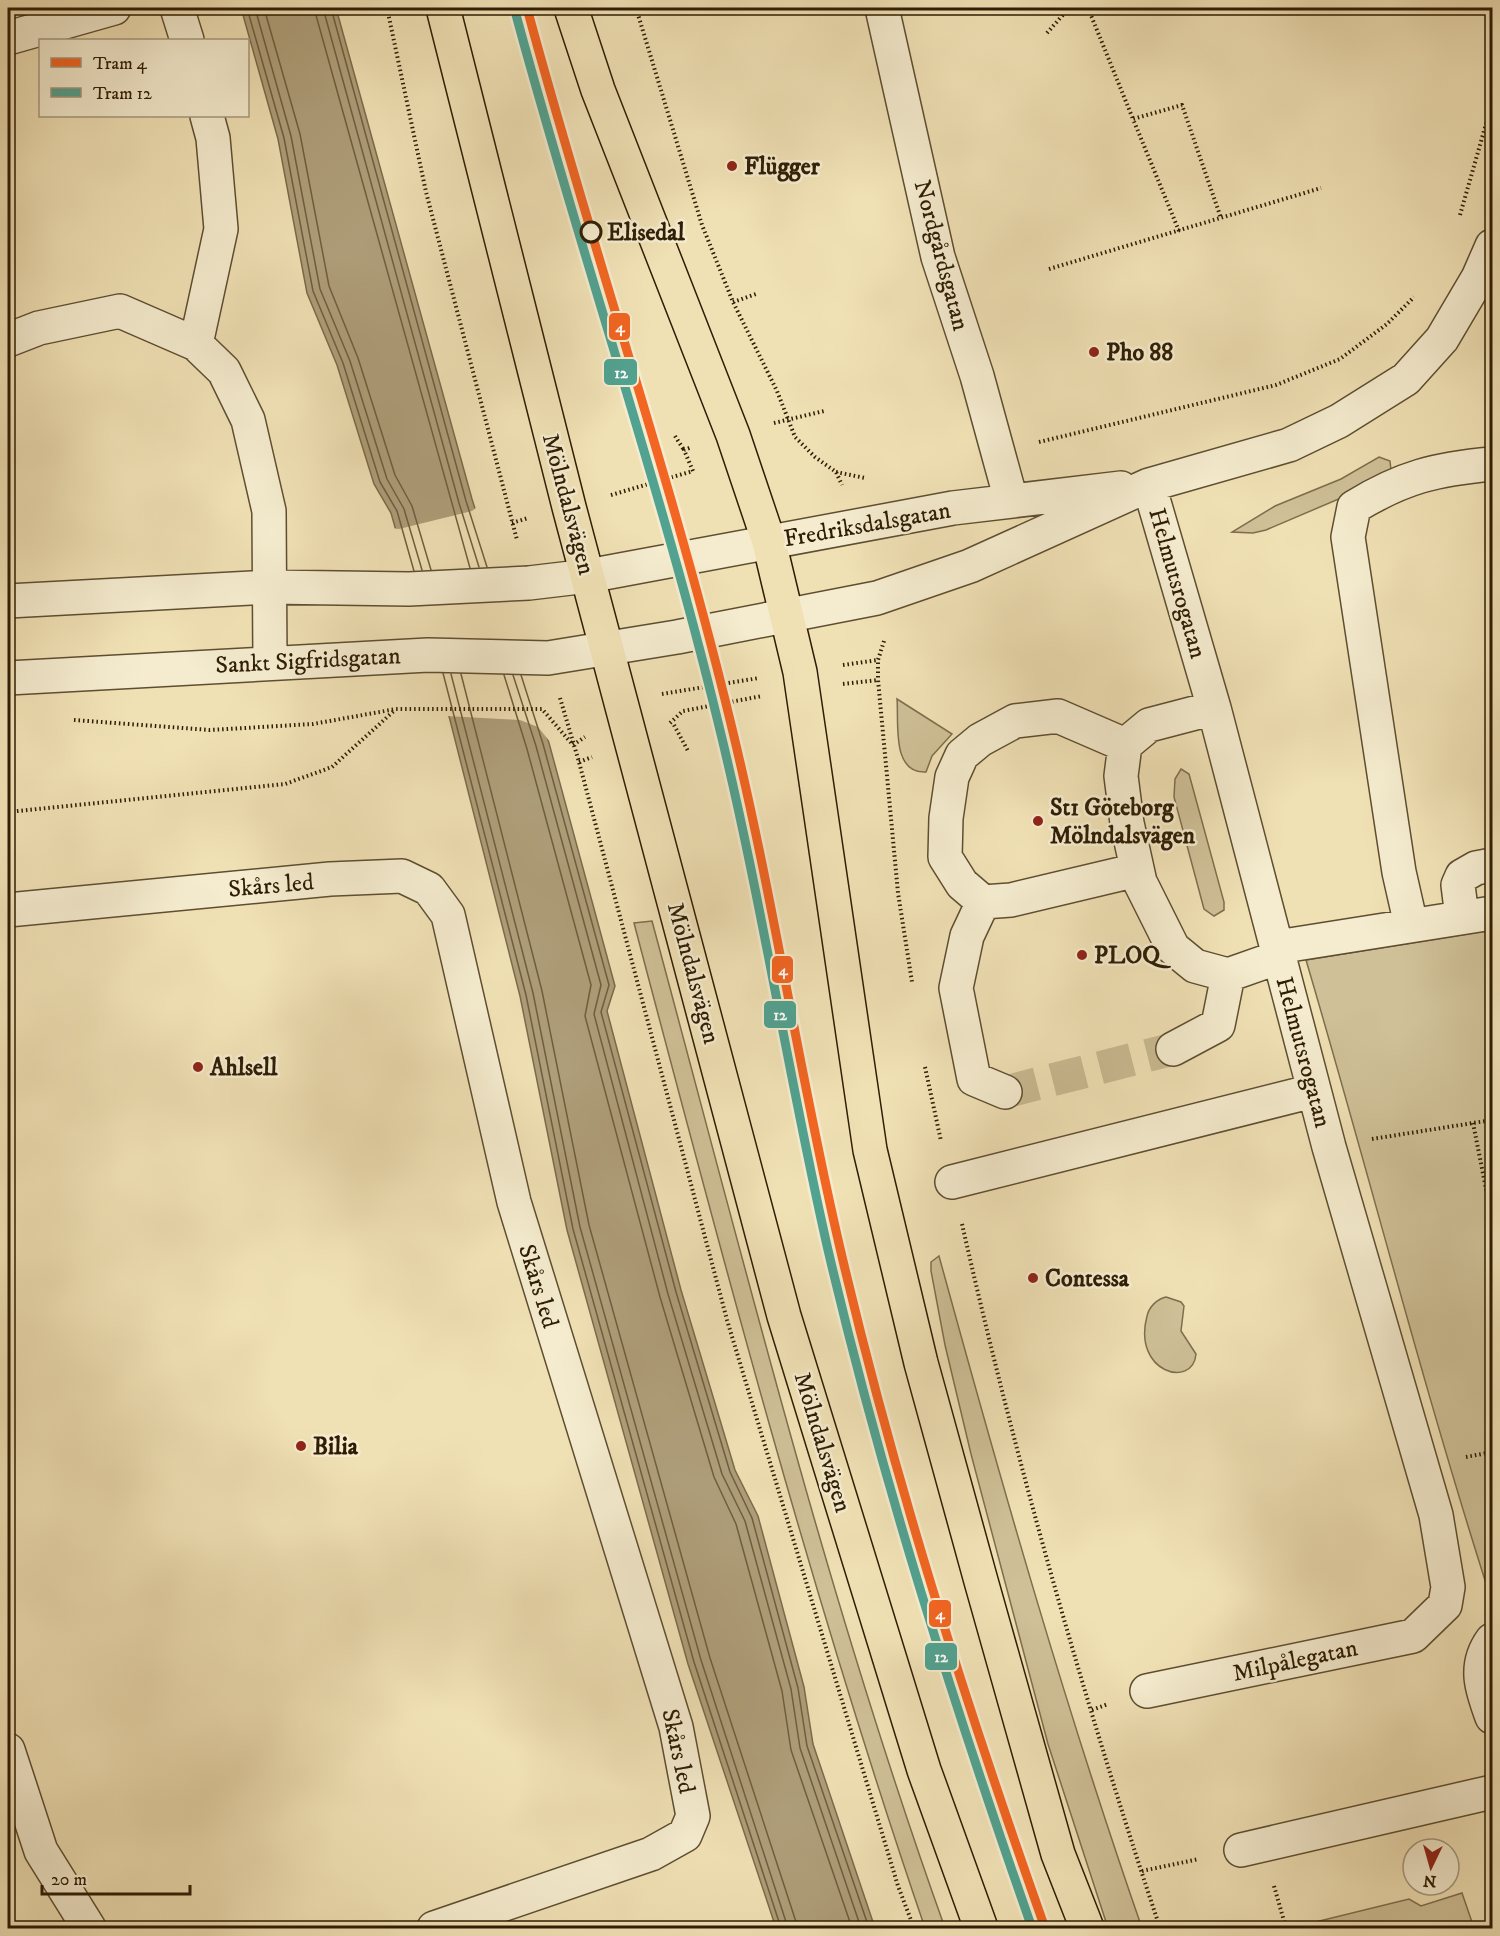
<svg xmlns="http://www.w3.org/2000/svg" width="1500" height="1936" font-family="'IM FELL DW Pica',serif">
	<style>
		.green { fill: #cfc097; stroke: #7e6e4e; stroke-width: 1.5 }
		.water { fill: #ae9e79; stroke: #7b6a4b; stroke-width: 1.5 }
		.pier { fill: #f0e1b5 }
		.lines { fill: none; stroke-linecap: round; stroke-linejoin: round }
		.shore { stroke: #6e5e3f; stroke-width: 1.5 }
		.minor-tunnel { stroke: #c9ba92; stroke-width: 33; stroke-dasharray: 33 16; stroke-linecap: butt }
		.minor-casing { stroke: #5e4e31; stroke-width: 36 }
		.major-casing { stroke: #2e1d05; stroke-width: 36 }
		.path { stroke: #2e1d05; stroke-width: 4; stroke-dasharray: 1.5 3; stroke-linecap: butt }
		.minor { stroke: #f5eccf; stroke-width: 33 }
		.major { stroke: #f0e1b5; stroke-width: 33 }
		.tram-1-casing { stroke: #f5eccf; stroke-width: 14 }
		.tram-2-casing { stroke: #f5eccf; stroke-width: 14 }
		.tram-1 { stroke: #f26522; stroke-width: 9 }
		.tram-2 { stroke: #51a290; stroke-width: 9 }
		.poi-dot { fill: #8f2418; stroke: #f5eccf; stroke-width: 2 }
		.stop-dot { fill: #f5eccf; stroke: #2e1d05; stroke-width: 3 }
		.labels { text-anchor: middle; stroke-width: 5; stroke-linejoin: round; paint-order: stroke }
		.poi-label { font-size: 24px; font-weight: bold; fill: #2e1d05; stroke: #f5eccf; text-anchor: start }
		.stop-label { font-size: 24px; font-weight: bold; fill: #2e1d05; stroke: #f5eccf; text-anchor: start }
		.street-label { font-size: 24px; fill: #2e1d05; stroke: #f5eccf }
		.line-badge { stroke: #f5eccf; stroke-width: 2 }
		.badge-label { font-size: 16px; text-anchor: middle; font-weight: bold; fill: #fff }
	</style>
	<rect width="100%" height="100%" fill="#f0e1b5"/>
	<filter id="stains"><feTurbulence type="fractalNoise" baseFrequency=".00333" numOctaves="4"/><feColorMatrix values="0 0 0 0 .2 0 0 0 0 .09 0 0 0 0 .02 0 0 0 .5 -.17"/></filter>
	<radialGradient id="worn" r=".72"><stop offset=".6" stop-color="#630" stop-opacity="0"/><stop offset="1" stop-color="#630" stop-opacity=".3"/></radialGradient>
	<!-- green -->
	<path class="green" d="M1379,457L1390,461L1391,470L1355,492L1266,530L1253,533L1232,532L1275,506L1341,479Z
		M897,699L952,734L932,756L926,772C891,774 899,722 897,699Z
		M1181,769L1189,774L1224,902V910L1214,916L1204,909L1174,797L1175,779Z
		M652,921C743,1258 827,1599 945,1928H925C812,1598 723,1261 634,923Z
		M1492,930V1599H1491C1423,1388 1369,1173 1306,960Z
		M939,1256C1001,1482 1065,1707 1142,1928H1108L1048,1744L971,1454L945,1345L931,1271V1262Z
		M1166,1297L1181,1302L1184,1306L1181,1331L1196,1354C1193,1389 1132,1373 1147,1316C1149,1307 1157,1299 1166,1297Z
		M1462,1893L1474,1928H1304L1303,1925L1409,1899L1421,1906Z"/>
	<!-- water -->
	<path class="water" d="M241,8H336L472,499L549,743L615,986L607,1011L681,1290L735,1470L758,1516L804,1687L813,1744L875,1928H776L688,1664L567,1230L520,996L450,720L391,513L374,484L337,365L307,293L278,139Z"/>
	<!-- pier -->
	<path class="pier" d="M477,507L546,725L551,743L538,727L520,720L446,716L392,528L399,529L472,511Z"/>
	<g class="lines">
		<!-- shore -->
		<path class="shore" d="M247,8L284,138L313,291L343,363L380,482L397,511L414,571
			M255,8L291,136L320,289L350,361L387,479L404,509L422,570
			M264,8L300,134L329,286L358,358L395,475L412,506L431,570
			M314,8L470,568
			M323,8L459,503L479,567
			M331,8L466,501L487,567
			M443,673L526,995L573,1229L694,1662L781,1928
			M451,674L533,993L580,1227L701,1660L788,1928
			M461,674L542,991L589,1225L710,1658L798,1928
			M504,675L527,749L591,985L585,1016L660,1297L714,1477L736,1524L782,1691L791,1750L852,1928
			M513,675L536,746L601,985L594,1014L668,1294L722,1474L745,1521L791,1689L800,1748L861,1928
			M521,675L543,744L609,985L601,1012L676,1292L730,1472L752,1518L798,1688L807,1746L869,1928"/>
		<!-- minor-tunnel -->
		<path class="minor-tunnel" d="M1005,1092L1173,1049"/>
		<!-- minor casing -->
		<g class="minor-casing">
			<path id="minor" d="M177,8L187,40
				M882,8L938,257L977,376L1011,500
				M8,38L114,8
				M8,340L39,328L120,311L196,344L224,371L248,420L269,511L270,662
				M196,344L221,229L213,138L207,116
				M8,601L269,587L409,589L529,583L588,576L953,508L1121,488
				M8,678L428,655L548,658L677,637L877,598L970,566L1149,485L1289,445L1339,421L1406,379L1442,339L1478,278L1492,246
				M1214,708L1149,725L1125,745L1121,776L1127,823L1140,882L1173,948L1195,966L1228,975L1279,957
				M1125,745L1058,716L1015,721L980,740L962,755L952,777L946,818L945,857L962,884L983,902L1011,900L1137,870
				M983,902L967,936L956,988L974,1079L1005,1092
				M8,910L330,879L402,876L429,889L448,915L514,1202L676,1727L693,1816L685,1835L651,1854L434,1928
				M1462,917L1458,885L1462,876L1476,868L1492,865
				M1411,925L1399,872L1348,537L1354,507C1403,477 1436,469 1492,464
				M1277,947L1492,913
				M1173,1049L1218,1025L1228,975
				M952,1182L1313,1091
				M1492,1640C1473,1666 1482,1690 1492,1717
				M1147,1691L1413,1636L1445,1605L1448,1587L1436,1515L1329,1147L1214,708L1149,485
				M8,1750L41,1851L89,1928
				M1241,1850L1492,1792"/>
		</g>
		<!-- major casing -->
		<g class="major-casing">
			<path id="major" d="M443,8L569,507L784,1316L924,1770L981,1928
				M571,8L598,90L733,435L769,542L800,672L870,1150L921,1363L981,1581L1058,1854L1087,1928"/>
		</g>
		<!-- path -->
		<path class="path" d="M387,8L426,192L517,540
			M636,8L702,225L733,302L777,391L795,437L815,457L836,472L842,485
			M1088,8L1133,119
			M1047,33L1069,8
			M1460,215L1492,103
			M1179,231L1133,119L1182,105L1221,218
			M1049,269L1321,188
			M733,302L756,294
			M774,423L824,411
			M675,436L684,450
			M1039,442L1276,385L1340,359L1387,324L1414,297
			M836,472L865,478
			M611,495L693,471L684,450L692,447
			M512,523L528,518
			M884,641L878,660V680L898,893L912,982
			M843,665L878,660
			M843,684L878,680
			M662,694L759,678
			M560,698L579,762L727,1320L898,1886L914,1928
			M74,720L210,730L313,724L396,709H542L573,745L585,737
			M670,723L683,711L762,696
			M674,725L688,751
			M579,762L592,757
			M8,812L285,784L332,767L395,710
			M925,1067L941,1141
			M1473,1123L1492,1219
			M1372,1139L1492,1120
			M962,1224C1016,1462 1083,1697 1160,1928
			M1466,1457L1492,1452
			M1092,1710L1108,1704
			M1142,1871L1199,1859
			M1274,1886L1286,1928"/>
		<!-- minor -->
		<use href="#minor" class="minor"/>
		<!-- major -->
		<use href="#major" class="major"/>
		<!-- tram-1 casing -->
		<g class="tram-1-casing">
			<path id="tram-1" d="M527,8C591,246 672,480 730,720C773,895 799,1073 840,1248C894,1479 966,1705 1045,1928"/>
		</g>
		<!-- tram-2 casing -->
		<g class="tram-2-casing">
			<path id="tram-2" d="M515,11C579,249 660,483 718,722C761,896 788,1075 828,1250C882,1480 954,1706 1032,1928"/>
		</g>
		<!-- tram-1 -->
		<use href="#tram-1" class="tram-1"/>
		<!-- tram-2 -->
		<use href="#tram-2" class="tram-2"/>
	</g>
	<!-- markers -->
	<g class="poi-dot">
		<circle cx="732" cy="166" r="6"/>
		<circle cx="1094" cy="352" r="6"/>
		<circle cx="1038" cy="821" r="6"/>
		<circle cx="1082" cy="955" r="6"/>
		<circle cx="198" cy="1067" r="6"/>
		<circle cx="1033" cy="1278" r="6"/>
		<circle cx="301" cy="1446" r="6"/>
	</g>
	<circle class="stop-dot" cx="591" cy="232" r="10"/>
	<g class="labels">
		<!-- poi labels -->
		<g class="poi-label">
			<text x="744" y="174">Flügger</text>
			<text x="1106" y="360">Pho 88</text>
			<text x="1050" y="815">St1 Göteborg<tspan x="1050" dy="28">Mölndalsvägen</tspan></text>
			<text x="1094" y="963">PLOQ</text>
			<text x="210" y="1075">Ahlsell</text>
			<text x="1045" y="1286">Contessa</text>
			<text x="313" y="1454">Bilia</text>
		</g>
		<!-- stop labels -->
		<g class="stop-label">
			<text x="607" y="240">Elisedal</text>
		</g>
		<!-- street labels -->
		<g class="street-label">
			<text transform="translate(942 255) rotate(75)" y="8">Nordgårdsgatan</text>
			<text transform="translate(569 504) rotate(75)" y="8">Mölndalsvägen</text>
			<text transform="translate(867 524) rotate(-10)" y="8">Fredriksdalsgatan</text>
			<text transform="translate(1178 583) rotate(74)" y="8">Helmutsrogatan</text>
			<text transform="translate(308 660) rotate(-3)" y="8">Sankt Sigfridsgatan</text>
			<text transform="translate(271 885) rotate(-5)" y="8">Skårs led</text>
			<text transform="translate(694 973) rotate(75)" y="8">Mölndalsvägen</text>
			<text transform="translate(1304 1052) rotate(75)" y="8">Helmutsrogatan</text>
			<text transform="translate(539 1286) rotate(73)" y="8">Skårs led</text>
			<text transform="translate(823 1442) rotate(73)" y="8">Mölndalsvägen</text>
			<text transform="translate(1295 1660) rotate(-12)" y="8">Milpålegatan</text>
			<text transform="translate(679 1751) rotate(78)" y="8">Skårs led</text>
		</g>
	</g>
	<g class="line-badge">
		<rect x="608" y="312" width="23" height="29" rx="6" fill="#f26522"/>
		<rect x="603" y="358" width="35" height="28" rx="6" fill="#51a290"/>
		<rect x="771" y="955" width="23" height="29" rx="6" fill="#f26522"/>
		<rect x="763" y="1000" width="34" height="29" rx="6" fill="#51a290"/>
		<rect x="928" y="1599" width="24" height="29" rx="6" fill="#f26522"/>
		<rect x="924" y="1642" width="34" height="29" rx="6" fill="#51a290"/>
	</g>
	<g class="badge-label">
		<text x="620" y="332">4</text>
		<text x="621" y="378">12</text>
		<text x="783" y="975">4</text>
		<text x="780" y="1020">12</text>
		<text x="940" y="1619">4</text>
		<text x="941" y="1662">12</text>
	</g>
	<!-- margin -->
	<rect width="1500" height="1936" fill="none" stroke="#f0e1b5" stroke-width="30"/>
	<rect x="9" y="9" width="1482" height="1918" fill="none" stroke="#2e1d05" stroke-width="3"/>
	<rect x="15" y="15" width="1470" height="1906" fill="none" stroke="#2e1d05" stroke-width="1.5"/>
	<!-- legend -->
	<rect x="39" y="39" width="210" height="78" fill="#f5eccf" stroke="#a5997e" stroke-width="1.5"/>
	<rect x="51" y="58" width="30" height="9" fill="#f26522" stroke="#a5997e" stroke-width="1.5"/>
	<text x="93" y="69" font-size="18" fill="#2e1d05">Tram 4</text>
	<rect x="51" y="88" width="30" height="9" fill="#51a290" stroke="#a5997e" stroke-width="1.5"/>
	<text x="93" y="99" font-size="18" fill="#2e1d05">Tram 12</text>
	<!-- north arrow -->
	<g transform="translate(1431 1867) rotate(185)"><circle r="28" fill="#f5eccf" stroke="#a5997e" stroke-width="1.5"/>
	<path d="M0-4.5L10 22L0 15L-10 22Z" fill="#8f2418"/>
	<text y="-9" font-size="16" font-weight="bold" text-anchor="middle" fill="#2e1d05">N</text>
	</g>
	<!-- scale -->
	<path d="M42 1885v9h148v-9" fill="none" stroke="#2e1d05" stroke-width="3"/>
	<text x="51" y="1885" font-size="18" fill="#2e1d05" stroke="#f5eccf" stroke-width="4.5" paint-order="stroke">20 m</text>
	<rect width="100%" height="100%" filter="url(#stains)"/>
	<rect width="100%" height="100%" fill="url(#worn)"/>
</svg>
